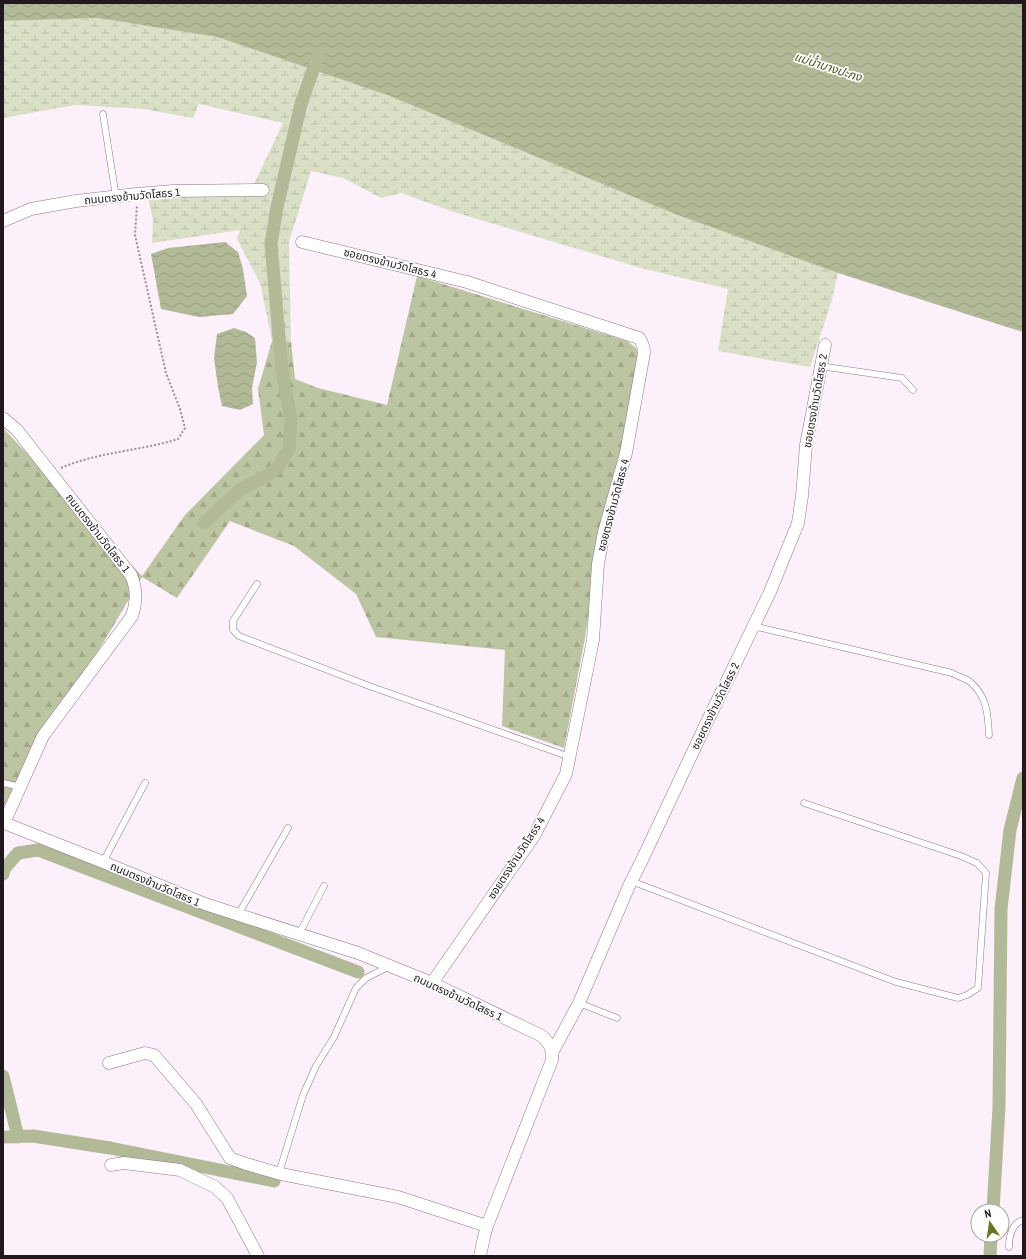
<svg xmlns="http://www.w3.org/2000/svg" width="1026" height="1259" font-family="'Archivo Narrow','Noto Sans Thai',sans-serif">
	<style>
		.forest { fill: url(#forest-firs) }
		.wetland { fill: url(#wetland-marsh) }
		.water { fill: url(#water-waves) }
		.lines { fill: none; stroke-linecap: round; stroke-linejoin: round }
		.canal { stroke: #b1b996; stroke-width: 13 }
		.lane-casing { stroke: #8d758b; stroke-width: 7 }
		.street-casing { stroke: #8d758b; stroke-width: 13 }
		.path { stroke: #978d96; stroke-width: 2; stroke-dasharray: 2 2; stroke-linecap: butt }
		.lane { stroke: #fff; stroke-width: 6 }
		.street { stroke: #fff; stroke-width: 12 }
		.labels { text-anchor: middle; stroke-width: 3.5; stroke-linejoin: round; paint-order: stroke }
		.street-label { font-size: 11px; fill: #20171f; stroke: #fff }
		.water-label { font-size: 12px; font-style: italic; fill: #4e5821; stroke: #fff }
	</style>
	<defs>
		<pattern id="forest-firs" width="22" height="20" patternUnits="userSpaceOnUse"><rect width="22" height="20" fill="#bcc5a1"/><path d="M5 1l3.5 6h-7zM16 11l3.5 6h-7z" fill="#a1a88a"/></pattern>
		<pattern id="wetland-marsh" width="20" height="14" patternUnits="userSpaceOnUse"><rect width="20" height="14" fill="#dae0c6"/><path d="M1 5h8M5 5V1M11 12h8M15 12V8" fill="none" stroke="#bbbfaa"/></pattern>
		<pattern id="water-waves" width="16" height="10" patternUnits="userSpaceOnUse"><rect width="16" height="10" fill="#b1b996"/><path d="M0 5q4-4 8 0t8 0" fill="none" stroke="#989e81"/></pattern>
	</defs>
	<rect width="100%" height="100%" fill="#fcf1fb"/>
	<!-- forest -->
	<path class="forest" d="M417,276L627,341L636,348L642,369L604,512L585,638L564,748L502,726L505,650L376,637L356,594L294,546L230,521L177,598L142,577L115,623L3,807V428L142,576L185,515L264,435L258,389L272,341L291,342L295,379L318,388L387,405Z"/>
	<!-- wetland -->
	<path class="wetland" d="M98,18L217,37L387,95L675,214L838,273L832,300L810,367L718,351L728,289L641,268L454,212L401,193L381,198L343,178L311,171L289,242L291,342L272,341L260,283L237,239L240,230L152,243L153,220L148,197L229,196L249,197L253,186L283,123L199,104L193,118L144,109L75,105L3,118V21Z"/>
	<!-- water -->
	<path class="water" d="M3,3H1023V332L838,273L675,214L387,95L217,37L98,18L3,21Z
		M225,242L238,252L243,269L247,296L233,314L199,317L161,309L151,254L168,248Z
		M234,328L246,332L255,338L257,362L252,388L253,404L240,410L222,406L218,387L214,358L217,334Z"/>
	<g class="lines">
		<!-- canal -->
		<path class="canal" d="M204,523L241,489L268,475L279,466L289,449L291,419L282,371L271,244L277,207L301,104L319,53
			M3,874L4,869L18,853L38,850L358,972
			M3,1076L18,1137
			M3,1137L33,1136L110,1148L274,1181
			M993,1211L999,1107L1001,909L1010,830L1023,778
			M990,1256L991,1235"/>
		<!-- lane casing -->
		<g class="lane-casing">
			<path id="lane" d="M103,114L116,197
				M820,366L902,378L913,390
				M257,584L233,621V630L239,636L372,687L570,757
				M753,626L952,673C957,676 964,678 969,681C987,695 988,714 989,735
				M3,783L21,787
				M103,862L145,783
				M631,881L896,982L958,998L967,995L978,988L986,873L977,863L961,856L804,803
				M238,915L288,828
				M299,934L324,886
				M579,1003L617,1018
				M279,1173L303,1095L316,1066L334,1037L356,988L366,978L390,966
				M1009,1247C1009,1237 1012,1223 1023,1220"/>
		</g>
		<!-- street casing -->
		<g class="street-casing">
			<path id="street" d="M3,221L31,209L76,201L137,194L173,191L263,190
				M302,242L467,282L639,338C643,343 644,347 644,353L626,453L604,532L598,564L593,640L566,774L534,836L432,983
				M3,418L17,430L131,575C137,589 137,601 132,616L43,736L4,823L103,862L205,904L358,953L432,983L542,1036C550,1044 553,1049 552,1060L487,1226L484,1237L480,1256
				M553,1051L579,1003L629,886L643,858L706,724L770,592L798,523L802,496L806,445L825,345
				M109,1063L145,1053L154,1055L196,1104L230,1158L246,1164L281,1174L398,1197L487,1226
				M111,1165L124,1163L180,1170L215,1187L227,1198L258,1256"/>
		</g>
		<!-- path -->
		<path class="path" d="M61,468C97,452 140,451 178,439L185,428L180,409L166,373L135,235L137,205"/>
		<!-- lane -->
		<use href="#lane" class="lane"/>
		<!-- street -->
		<use href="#street" class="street"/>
	</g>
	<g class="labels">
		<!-- street labels -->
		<g class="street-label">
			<text transform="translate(132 196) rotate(-5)" y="4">ถนนตรงข้ามวัดโสธร 1</text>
			<text transform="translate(390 263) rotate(14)" y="4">ซอยตรงข้ามวัดโสธร 4</text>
			<text transform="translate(815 401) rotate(-80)" y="4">ซอยตรงข้ามวัดโสธร 2</text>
			<text transform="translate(613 505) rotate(-75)" y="4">ซอยตรงข้ามวัดโสธร 4</text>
			<text transform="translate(98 533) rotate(52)" y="4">ถนนตรงข้ามวัดโสธร 1</text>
			<text transform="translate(715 706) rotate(-64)" y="4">ซอยตรงข้ามวัดโสธร 2</text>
			<text transform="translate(516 858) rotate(-57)" y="4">ซอยตรงข้ามวัดโสธร 4</text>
			<text transform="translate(155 884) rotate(23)" y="4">ถนนตรงข้ามวัดโสธร 1</text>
			<text transform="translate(458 997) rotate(25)" y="4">ถนนตรงข้ามวัดโสธร 1</text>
		</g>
		<!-- water labels -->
		<g class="water-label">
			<text transform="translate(828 67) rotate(18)" y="4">แม่น้ำบางปะกง</text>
		</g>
	</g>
	<!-- border -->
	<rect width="1026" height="1259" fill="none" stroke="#20171f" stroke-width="8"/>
	<!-- north arrow -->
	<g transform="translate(990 1223) rotate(347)"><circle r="19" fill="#ffffff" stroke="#a6a2a5"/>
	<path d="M0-3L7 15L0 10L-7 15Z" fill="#687724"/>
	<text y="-6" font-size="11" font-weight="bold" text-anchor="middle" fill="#20171f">N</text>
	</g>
</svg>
